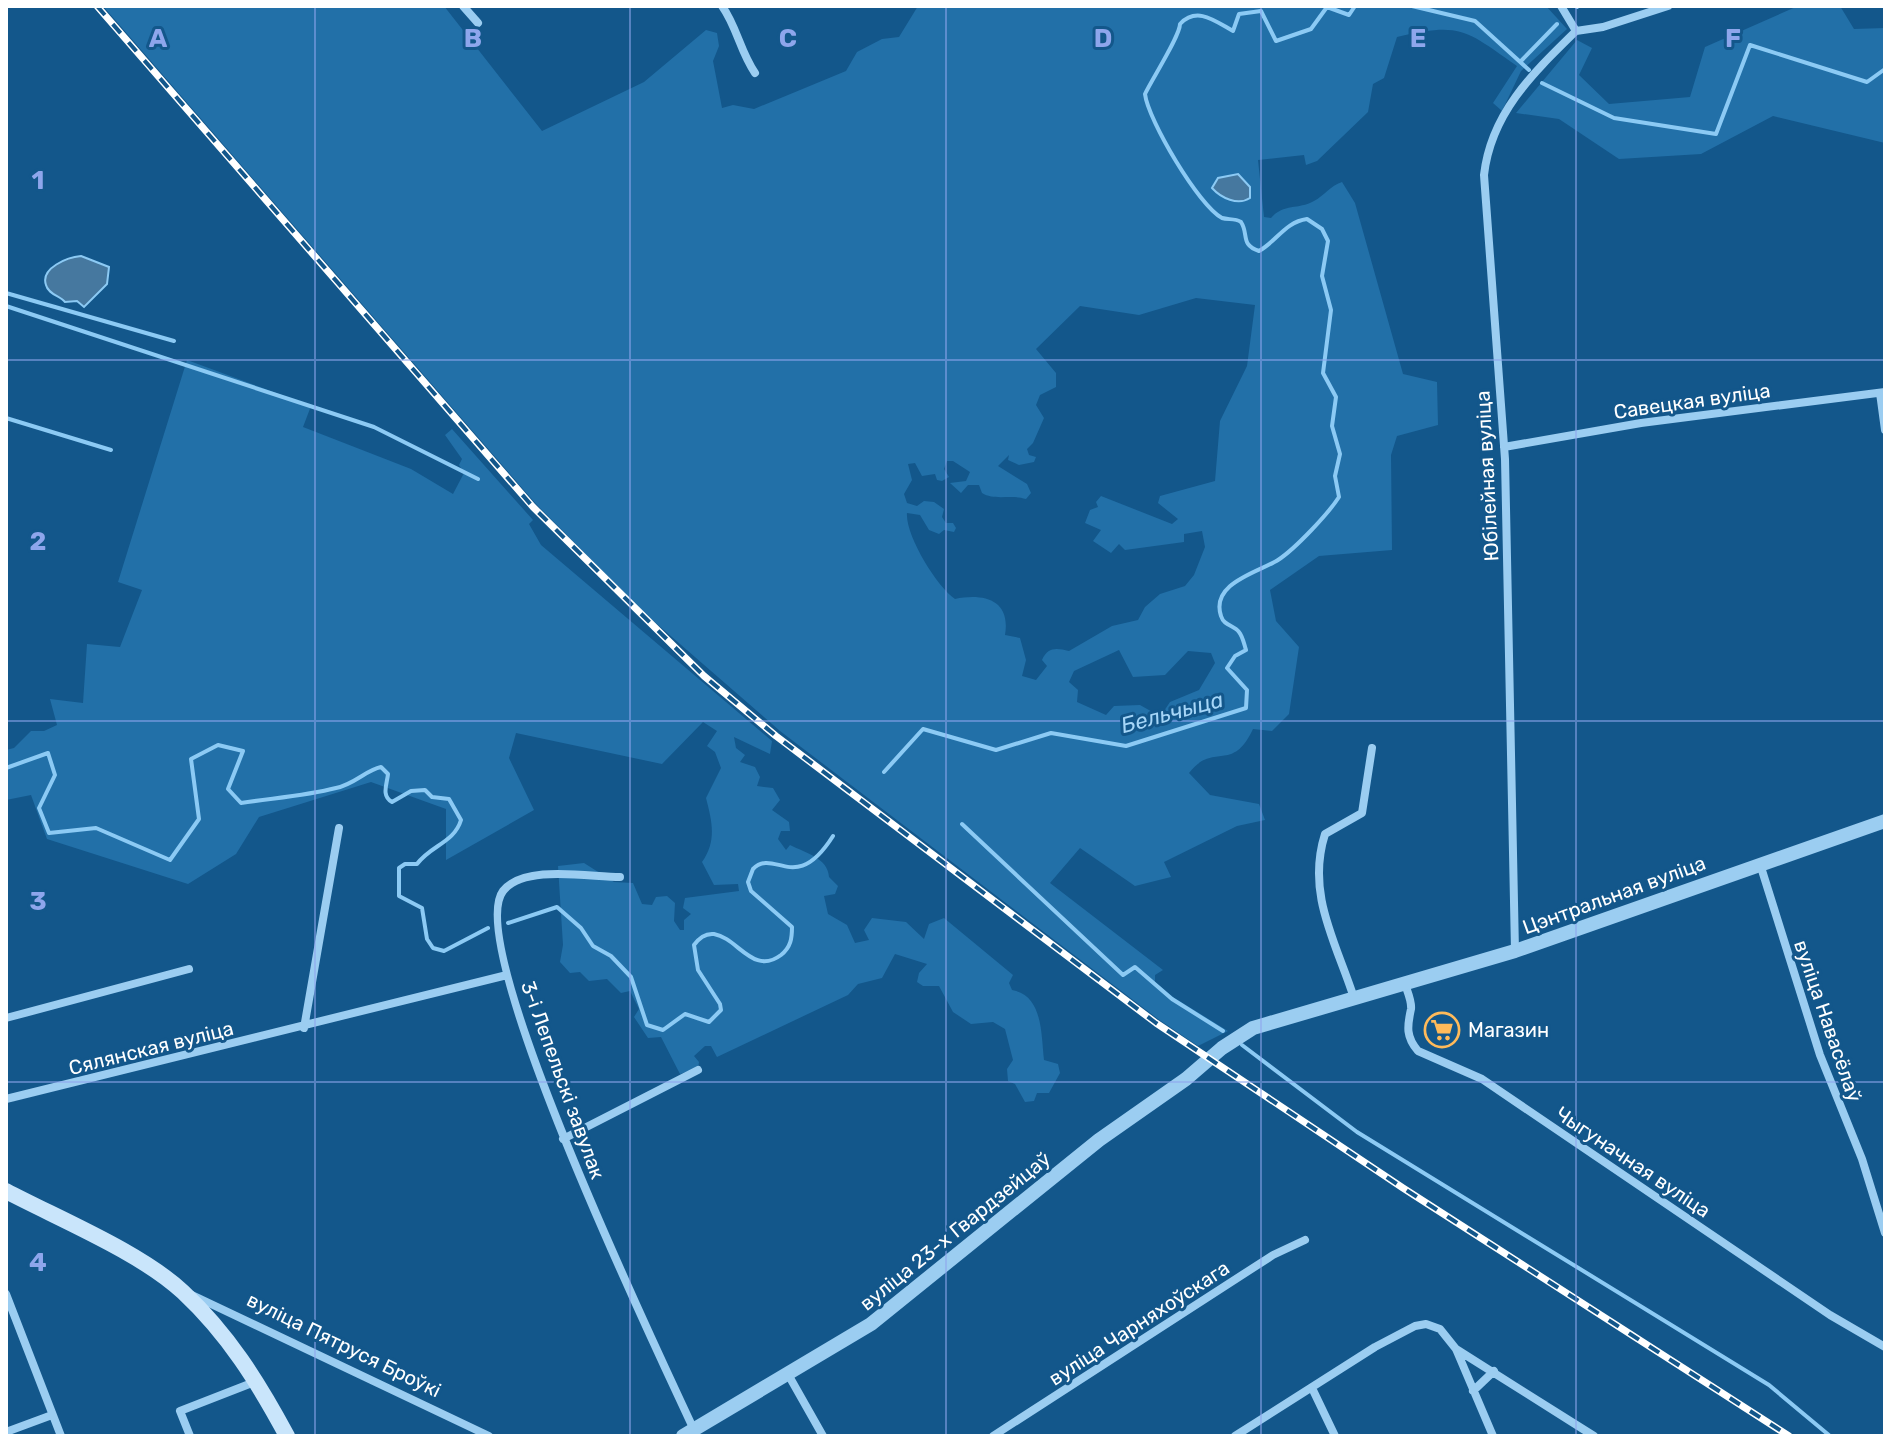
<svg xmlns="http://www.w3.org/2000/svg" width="1891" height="1442" font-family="Rubik,sans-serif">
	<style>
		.green { fill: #2270a8; fill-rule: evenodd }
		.water { fill: #46789f; stroke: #8ccaf4; stroke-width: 2 }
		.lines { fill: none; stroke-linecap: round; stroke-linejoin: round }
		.stream { stroke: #8ccaf4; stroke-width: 4 }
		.minor { stroke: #9bcdf1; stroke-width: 8 }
		.tertiary { stroke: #9bcdf1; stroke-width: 14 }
		.secondary { stroke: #c9e5fb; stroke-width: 16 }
		.rail-casing { stroke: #fff; stroke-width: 7 }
		.rail { stroke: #13578b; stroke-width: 4; stroke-dasharray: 12; stroke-linecap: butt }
		.grid { fill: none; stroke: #8ea6ec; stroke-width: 2; stroke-opacity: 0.55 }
		.labels { text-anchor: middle; stroke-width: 6; stroke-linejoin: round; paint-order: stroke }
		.street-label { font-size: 20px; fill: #fff; stroke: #13578b }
		.poi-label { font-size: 20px; fill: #fff; stroke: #13578b; text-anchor: start }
		.water-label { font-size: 22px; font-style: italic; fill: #a6d6f8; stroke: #13578b }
		.grid-label { font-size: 26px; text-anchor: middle; font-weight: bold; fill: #8ea6ec; stroke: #13578b; stroke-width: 6; stroke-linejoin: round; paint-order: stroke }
	</style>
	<rect width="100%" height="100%" fill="#13578b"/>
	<!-- green -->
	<path class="green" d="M103,6H444L542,131L644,82L706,30L717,33L719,46L713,61L722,108L733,105L754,109L846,71L857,52L882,39L899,37L918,6H1546L1567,29L1521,71L1502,111L1493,103L1517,66C1465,30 1462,22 1397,37L1384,78L1373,84L1368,112L1317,161L1306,165L1304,155L1258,160L1264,217L1271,218C1284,203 1298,210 1314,201C1325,195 1330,186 1342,182L1355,203L1403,374L1437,382L1438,425L1397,436L1391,455L1392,550L1319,556L1270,590L1276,621L1299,647L1289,714L1272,731L1253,729C1232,774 1214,741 1189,773L1210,795L1259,804L1265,820L1237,826L1164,862L1171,877L1135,886L1080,848L1050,883L1163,970L1155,975V982L1173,997L1228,1031L1198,1046L1158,1019L780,731L642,611L536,504ZM1196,298L1255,305L1247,366L1220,421L1215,481L1160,496L1158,503L1178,519L1172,524L1101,496L1096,502L1098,507L1090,510L1085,523L1101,530L1093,541L1111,553L1119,544L1125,550L1184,542V534L1202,531L1205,547L1194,575L1185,586L1160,594L1145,607L1138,620L1112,626L1069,651C1056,648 1048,647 1042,660L1047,666L1036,680L1022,676L1026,660L1020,638L1005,635C1011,600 984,593 955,599C937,587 905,535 907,513L920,515L929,530L939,534L944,530L954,532L956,528L953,523H946L942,517L944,509L934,502L924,501L917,506L907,503L904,494L912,480L908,464L915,463L922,476L935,474L937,480L942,481L949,477L944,469L947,461H953L970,472L966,481L950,483L961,493L968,485H979L982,493C995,501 1011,494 1026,499L1031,493L1027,484L998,466L1009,455L1008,460L1019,465L1034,462L1036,457L1029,455L1027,449L1033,443L1044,418L1036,405L1040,395L1056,387V373L1036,349L1080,306L1139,315ZM1119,650L1133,677L1165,675L1188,651L1211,653L1215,663L1199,690L1170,702L1164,711L1156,714L1140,705L1114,706L1106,715L1077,702L1078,690L1069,682L1074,671Z
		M1798,6H1840L1854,29L1885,28V143L1773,116L1701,154L1619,159L1559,119L1516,113L1577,40L1592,48L1579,75L1609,104L1690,97L1705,47Z
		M187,360L311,406L303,427L411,469L453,494L464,473L459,465L462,459L445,435L452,429L533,520L529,524L541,545L772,741L770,754L734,737L736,748L745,755L740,762L755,767L760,777L757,786L773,788L780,800L772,810L789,822L790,831H781L778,839L786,850L790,845C806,853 828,858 829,877L838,886L835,894L824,896L828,914L847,925L855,943L869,940L864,930L872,918L906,922L924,939L929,924L944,918L1013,975L1009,983L1012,990C1043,995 1041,1034 1044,1060L1058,1064L1060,1073L1049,1093H1037L1034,1101L1025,1102L1015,1084L1008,1081L1007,1069L1013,1060L1005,1029L993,1022L971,1024L953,1012L939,986H923L917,982L919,973L927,964L895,954L882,978L858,984L848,995L717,1057L711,1046H705L694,1056L699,1062L698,1068L680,1074L661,1037L648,1038L634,1017L639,1009L630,991L621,993L607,979L589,981L580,972L570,973L560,962L563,945L558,866L584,863L614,882L633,883L642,904L652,905L656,897L667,896L675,903L674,921L680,930H684V920L691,914L683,908L685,898L739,891L738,884L714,885L702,862C717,841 712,821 706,798L721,768L715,752L707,746L717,731L703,722L662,764L516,733L509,758L534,810L446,860V809L371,782L259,817L236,854L188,884L47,839L31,795L6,800V750L14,748L31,731H44L57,725L50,699L83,703L87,644L120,647L142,590L118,582Z"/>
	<!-- water -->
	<path class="water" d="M1238,174L1250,187V198C1238,206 1221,198 1212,188L1218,178Z
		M81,256L109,267L107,284L84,307L77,301L65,302C60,296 48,294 46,285C40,268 68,257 81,256Z"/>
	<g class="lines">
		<!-- stream -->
		<path class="stream" d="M1412,6L1475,21L1529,70
			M1577,7L1578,6
			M1522,60L1557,24
			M1542,83L1614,118L1716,134L1750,45L1867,82L1885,69
			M6,293L174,341
			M6,306L374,427L478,479
			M6,418L111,450
			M6,768L48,753L55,775L39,808L49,833L96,828L170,860L199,819L191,759L218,745L243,751L228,789L241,803C273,798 305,796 336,788C355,784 366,770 381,767L388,774C387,784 381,796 392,802L411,791L425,790L432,797L449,799L461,820C454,843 431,845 417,864H405L399,868V896L422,908L427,939L433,948L444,951L488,928
			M884,772L923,729L996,750L1051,733L1126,746L1246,708L1247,690L1227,668L1235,656L1246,650C1244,644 1243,637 1239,632C1234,625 1224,626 1221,616C1210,583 1259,572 1278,560C1295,549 1328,514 1339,497L1335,476L1340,454L1332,426L1336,397L1323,373L1331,310L1322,276L1328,241L1322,229L1307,219C1285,222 1277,241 1259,251C1240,245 1249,234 1241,222C1235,218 1228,220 1222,218C1199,206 1148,120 1145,94C1152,79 1180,36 1180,24C1197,6 1215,21 1233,31L1239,14L1261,11L1276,41L1311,29L1327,7L1349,15L1355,6
			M962,824L1123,975L1135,967L1172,999L1223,1031
			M6,825V826
			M508,923L557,907L581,928L593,946L611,956L631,977L647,1025L663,1030L685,1014L709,1022L721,1010L720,1004L698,970L694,945C699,938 705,933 714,934C738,938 753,976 781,955C791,947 792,938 792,927L751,891L748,882L753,869C775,847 795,896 833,836
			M1242,1045L1357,1132L1769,1385L1830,1436"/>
		<!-- minor -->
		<path class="minor" d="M463,6L478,23
			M722,6C737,27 740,51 755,73
			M1561,6L1576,31
			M1576,31L1603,27L1668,6
			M1880,393L1885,430
			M1504,447L1641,423L1885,392
			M1760,864L1820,1055L1862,1159L1885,1233
			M620,877C589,877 524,864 503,891C462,945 660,1356 694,1430
			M1515,951L1505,459L1484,175C1491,113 1533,73 1576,31
			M1405,984C1407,991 1412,1001 1411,1009C1407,1027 1406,1037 1418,1051L1482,1079L1830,1315L1885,1347
			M1354,998C1336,942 1306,894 1325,834L1362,813L1372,748
			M6,1018L189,969
			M304,1028L339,828
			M6,1099L507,975
			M563,1139L698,1070
			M6,1294L61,1436
			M192,1295L489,1436
			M1456,1349L1594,1436
			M789,1376L823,1436
			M1312,1388L1335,1436
			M1473,1391L1494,1371
			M6,1432L52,1415
			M190,1436L180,1411L257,1381
			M993,1436L1273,1255L1305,1240
			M1235,1436L1375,1347L1415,1326L1426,1324L1440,1329L1456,1349L1493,1436"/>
		<!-- tertiary -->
		<path class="tertiary" d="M683,1436L871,1324L1099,1140L1186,1079L1222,1048L1253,1028L1515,951L1885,821"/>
		<!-- secondary -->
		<path class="secondary" d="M6,1191C59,1219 140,1252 183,1292C228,1334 258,1382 287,1436"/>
		<!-- rail casing -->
		<g class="rail-casing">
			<path id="rail" d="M97,6L533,507L704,676L776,736L1156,1023L1403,1188L1789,1436"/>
		</g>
		<!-- rail -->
		<use href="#rail" class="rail"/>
	</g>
	<!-- grid -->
	<path class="grid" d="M315,6V1436M630,6V1436M946,6V1436M1261,6V1436M1576,6V1436M6,360H1885M6,721H1885M6,1082H1885"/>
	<!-- icons -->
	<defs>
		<g id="supermarket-ring" transform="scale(1.8)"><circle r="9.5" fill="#13578b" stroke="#ffba5a" stroke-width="1.5"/><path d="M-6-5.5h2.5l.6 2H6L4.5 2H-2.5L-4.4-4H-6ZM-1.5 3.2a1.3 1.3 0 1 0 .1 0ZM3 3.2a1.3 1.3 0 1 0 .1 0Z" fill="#ffba5a"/></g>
	</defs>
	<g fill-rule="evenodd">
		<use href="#supermarket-ring" x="1442" y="1030"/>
	</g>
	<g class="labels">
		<!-- street labels -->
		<g class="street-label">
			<text transform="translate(1692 401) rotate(-8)" y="7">Савецкая вуліца</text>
			<text transform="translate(1487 476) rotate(-93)" y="7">Юбілейная вуліца</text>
			<text transform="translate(1614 895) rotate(-20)" y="7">Цэнтральная вуліца</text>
			<text transform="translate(1828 1021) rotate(71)" y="7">вуліца Навасёлаў</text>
			<text transform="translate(151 1048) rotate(-14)" y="7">Сялянская вуліца</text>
			<text transform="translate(563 1080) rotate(70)" y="7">3-і Лепельскі завулак</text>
			<text transform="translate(1633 1162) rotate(34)" y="7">Чыгуначная вуліца</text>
			<text transform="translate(955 1231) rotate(-39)" y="7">вуліца 23-х Гвардзейцаў</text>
			<text transform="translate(1139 1323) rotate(-33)" y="7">вуліца Чарняхоўскага</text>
			<text transform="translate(344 1345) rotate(26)" y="7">вуліца Пятруся Броўкі</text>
		</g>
		<!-- poi labels -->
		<g class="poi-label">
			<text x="1468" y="1037">Магазин</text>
		</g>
		<!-- water labels -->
		<g class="water-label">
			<text transform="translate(1172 712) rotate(-15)" y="8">Бельчыца</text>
		</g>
	</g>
	<g class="grid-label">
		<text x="158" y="47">A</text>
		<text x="473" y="47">B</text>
		<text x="788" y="47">C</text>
		<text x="1103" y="47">D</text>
		<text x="1418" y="47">E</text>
		<text x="1733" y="47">F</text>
		<text x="38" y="189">1</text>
		<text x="38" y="550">2</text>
		<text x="38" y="910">3</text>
		<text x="38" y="1271">4</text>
	</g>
	<!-- border -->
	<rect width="1891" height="1442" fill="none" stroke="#ffffff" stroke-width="16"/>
</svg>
